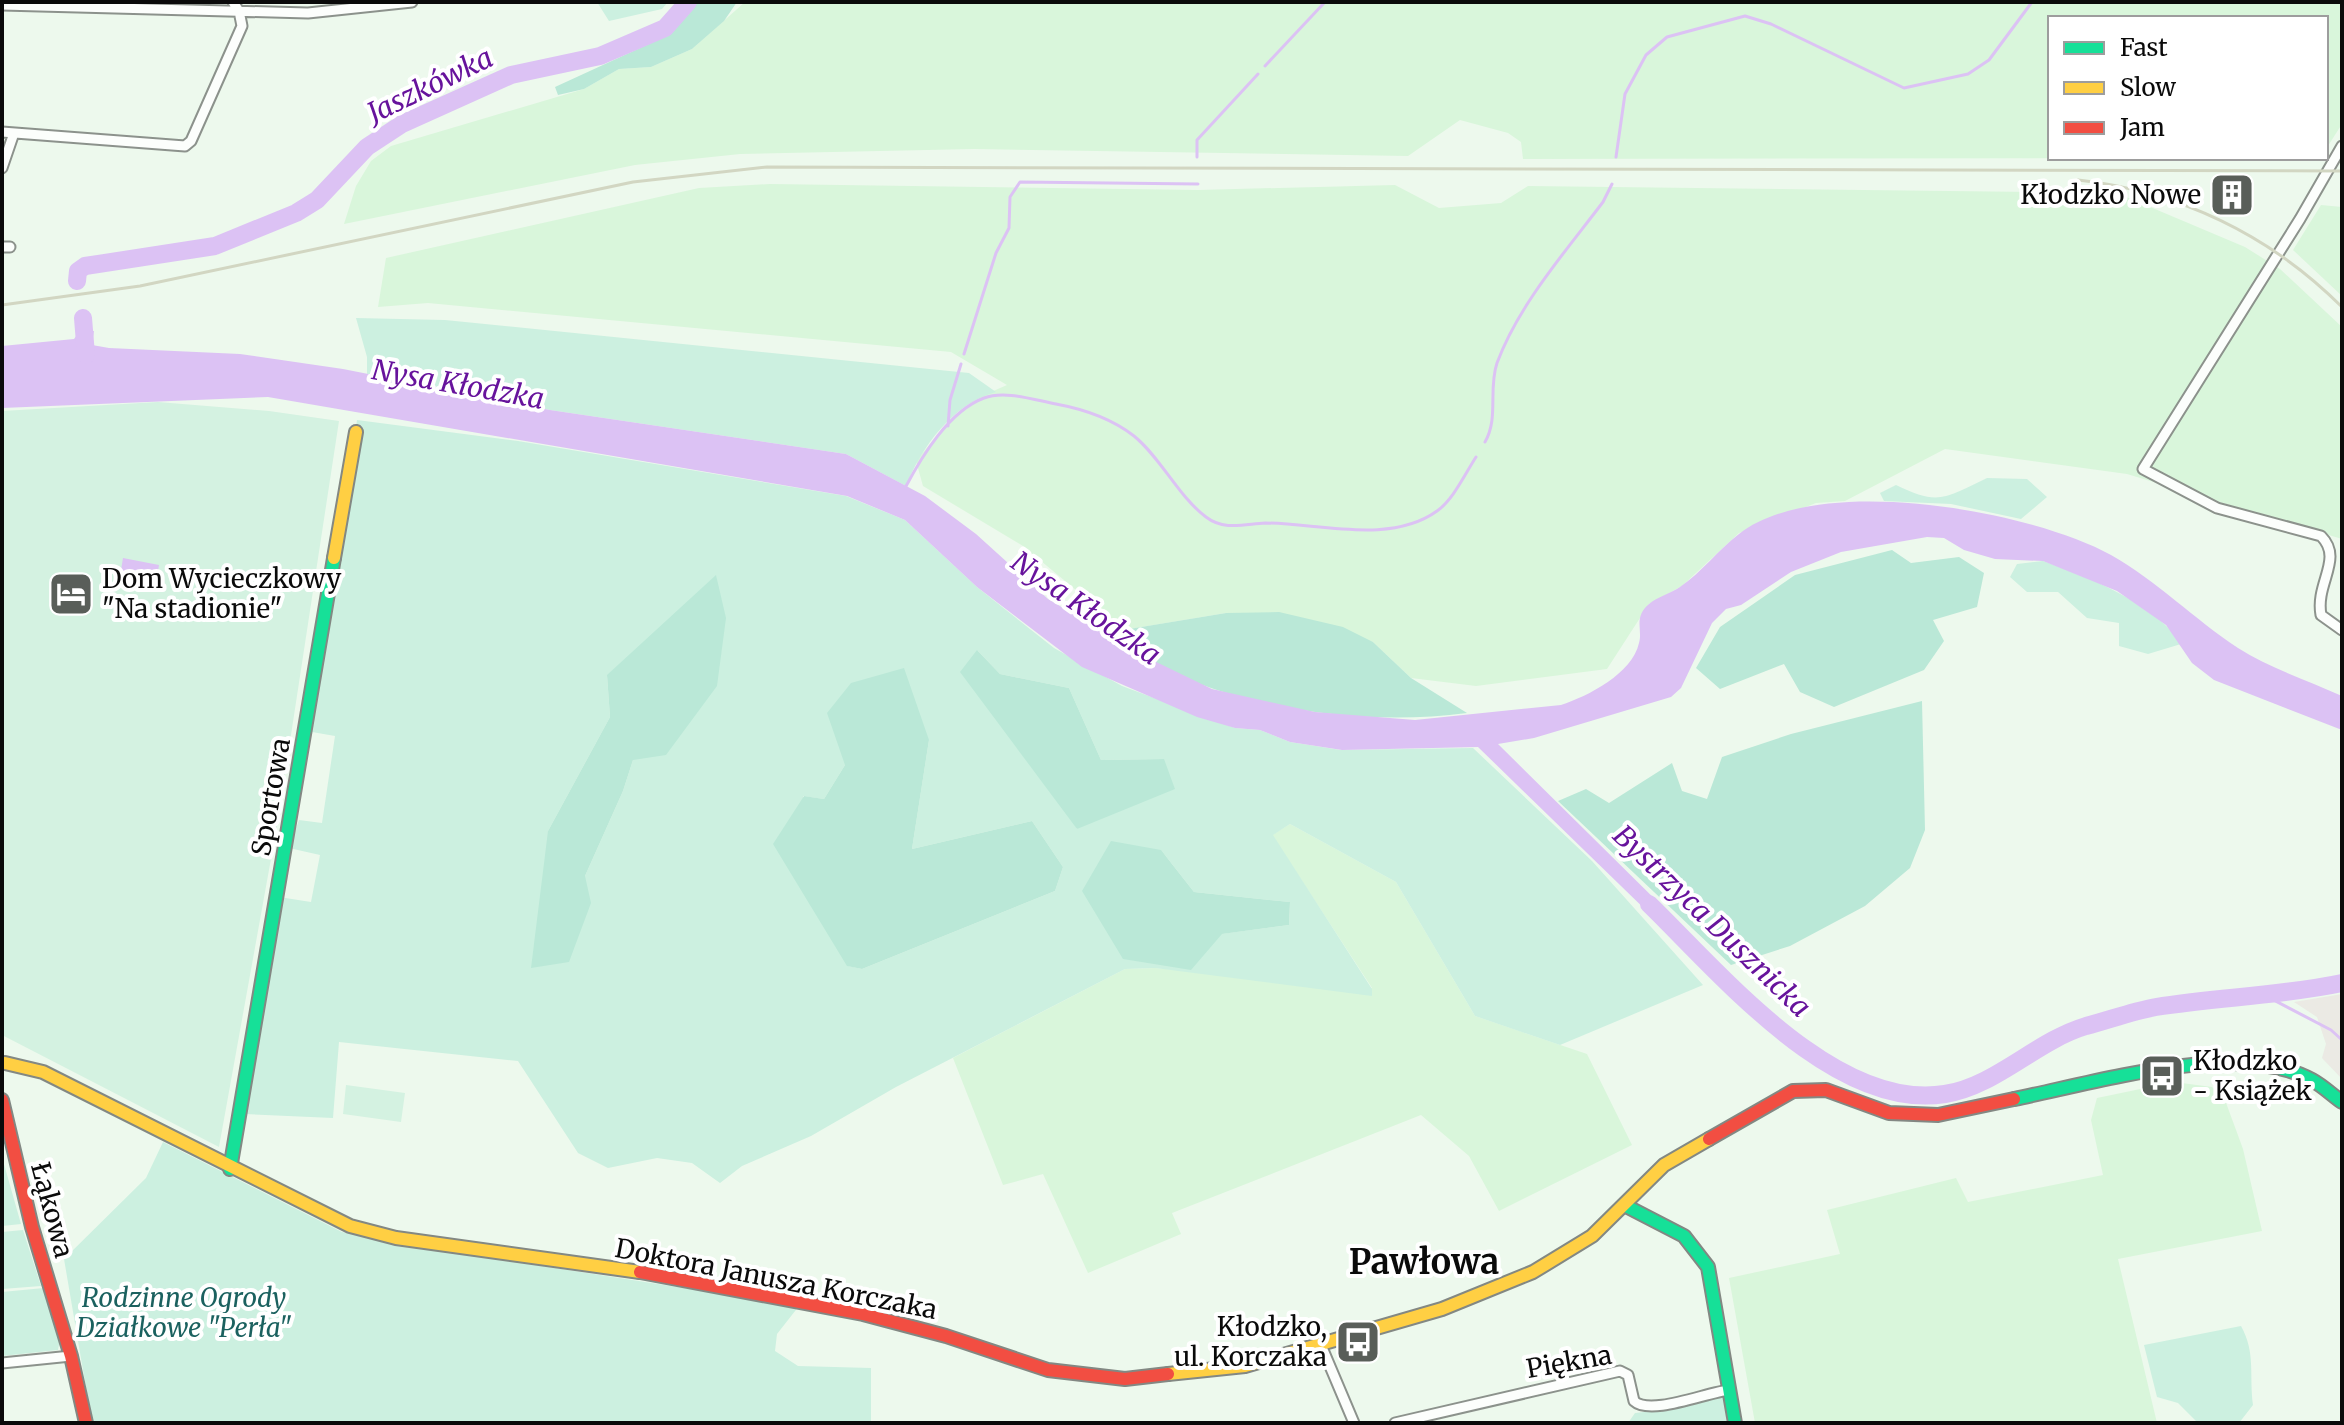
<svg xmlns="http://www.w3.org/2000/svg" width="2344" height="1425" font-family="Merriweather,serif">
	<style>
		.industrial { fill: #ebeae4 }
		.farmland { fill: #d9f6db }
		.green { fill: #ccf0e0; fill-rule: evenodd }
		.forest { fill: #bae8d7 }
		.pitch { fill: #d4f2e1 }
		.water { fill: #dcc2f4 }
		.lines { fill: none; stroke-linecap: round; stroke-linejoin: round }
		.stream { stroke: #dcc2f4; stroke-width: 3 }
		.river { stroke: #dcc2f4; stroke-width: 18 }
		.street-casing { stroke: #8c928c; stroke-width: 13 }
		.fast-casing { stroke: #838883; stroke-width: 16 }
		.slow-casing { stroke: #838883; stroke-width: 16 }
		.jam-casing { stroke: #838883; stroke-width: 16 }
		.street { stroke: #fcfefc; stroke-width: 9 }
		.fast { stroke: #16e098; stroke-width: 12 }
		.slow { stroke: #ffcf43; stroke-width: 12 }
		.jam { stroke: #f24e42; stroke-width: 12 }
		.rail { stroke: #d2d6c2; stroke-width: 3 }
		.labels { text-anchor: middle; stroke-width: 8; stroke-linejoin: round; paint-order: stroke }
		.poi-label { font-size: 26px; fill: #0a0a0a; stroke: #fff; text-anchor: end }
		.street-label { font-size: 26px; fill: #0a0a0a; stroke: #fff }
		.park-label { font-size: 26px; font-style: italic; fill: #1b615f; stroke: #fff }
		.water-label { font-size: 28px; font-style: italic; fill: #67139c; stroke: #fff }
		.district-label { font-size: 34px; font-weight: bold; fill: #0a0a0a; stroke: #fff }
	</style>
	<rect width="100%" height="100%" fill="#edf9ed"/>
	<!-- industrial -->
	<path class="industrial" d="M2342,994V1079L2322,1058L2326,1044L2317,1017L2294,1002Z"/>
	<!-- farmland -->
	<path class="farmland" d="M745,2H2342V124L2326,149V18H2050V158H2131L1523,159L1521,142L1508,133L1460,120L1408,156L974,149L740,154L635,165L344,224L356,186L371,161L391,146L584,89L619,69L651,67L692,49Z
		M770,184L1198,190L1395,185L1439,208L1501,203L1528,186L2117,193L2245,247L2280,269L2342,327V539L2127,474L1945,449L1845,501L1816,503L1739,533L1682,586L1649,604L1607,669L1476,686L1411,678L1373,642L1226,613L1124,630L1023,546L923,486L916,461L950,420L982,396L1007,385L951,352L428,303L378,307L386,258L699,188Z
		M2321,205L2342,207V296L2293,250Z
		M1290,824L1396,882L1475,1016L1587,1054L1632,1145L1499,1211L1469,1156L1421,1115L1172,1213L1181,1234L1088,1273L1043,1174L1003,1185L953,1058L1125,969L1155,968L1372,988L1272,835Z
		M2174,1082L2212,1087L2225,1100L2243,1149L2262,1231L2118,1259L2157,1423H1755L1729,1278L1840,1254L1827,1210L1956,1178L1968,1202L2103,1175L2091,1120L2097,1098Z"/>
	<!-- green -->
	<path class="green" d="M597,2H668L662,9L609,21Z
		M356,318L445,320L969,373L996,392C954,403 921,447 906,486L846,454L550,410L367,374V357Z
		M357,420L518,441L846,496L905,520L977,587L1054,648L1122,686L1235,728L1260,730L1290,742L1341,750L1473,748L1592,861L1703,985L1560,1045L1475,1016L1396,882L1290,824L1273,835L1372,989V996L1155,968L1125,969L896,1087L811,1136L742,1166L720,1183L692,1163L657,1158L608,1168L578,1153L518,1061L339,1042L333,1118L245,1114L279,897L311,902L320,855L289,848L299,820L322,823L335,736L312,732ZM977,650L1000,674L1069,688L1101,760L1164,759L1077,829ZM607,675L633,760L623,791L585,876L548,831L610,717ZM929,740L912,849L1032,821L1063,867L1055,891L862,969L848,966L803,796L824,799L845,765ZM1161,850L1194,892L1290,902L1289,925L1221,934Z
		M1987,478L2027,479L2047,497L2021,519L1951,504L1884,501L1880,493L1896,485C1939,506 1945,498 1987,478Z
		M2043,561C2086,576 2157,604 2181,644L2148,654L2119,646V623L2087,618L2058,592H2027L2010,577L2017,564Z
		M163,1142L342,1232L395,1243L799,1306L777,1334L775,1351L798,1366L871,1368V1423H985H92L64,1259L146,1178Z
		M2,1157L21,1224L2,1226Z
		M23,1230L41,1286L2,1289V1232Z
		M44,1288L60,1339L58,1350L2,1356V1292Z
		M2241,1326C2256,1353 2249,1375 2253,1405L2239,1423H2198L2178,1403L2157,1397L2144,1345Z
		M1723,1394L1727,1423H1628L1635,1413L1670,1409Z"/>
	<!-- forest -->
	<path class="forest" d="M696,2H737L724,21L692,49L651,67L619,69L584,89L558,95L555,87L653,42L675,28Z
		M1892,550L1911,563L1959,557L1984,573L1977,607L1933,620L1944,641L1924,670L1834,707L1800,692L1784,664L1720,689L1696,668L1720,627L1795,575Z
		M716,575L726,618L717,686L666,755L633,760L623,791L585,876L591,903L569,962L531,968L548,831L610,717L607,675Z
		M1279,612L1343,627L1373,642L1411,678L1467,713C1384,724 1294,715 1214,689C1176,677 1139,653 1105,633L1226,613Z
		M977,650L1000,674L1069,688L1101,760L1164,759L1175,789L1077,829L960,672Z
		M904,668L929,740L912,849L1032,821L1063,867L1055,891L862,969L847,966L773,844L804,796L824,799L845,765L827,713L851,683Z
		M1922,701L1925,830L1910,868L1865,906L1790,946L1731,965L1558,801L1586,789L1609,803L1672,763L1682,791L1707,799L1722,757L1791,734Z
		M1111,841L1161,850L1194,892L1290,902L1289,925L1222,934L1191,970L1123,959L1082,891Z"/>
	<!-- pitch -->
	<path class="pitch" d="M158,402L269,411L339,421L278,820L219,1147L2,1035V411Z
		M346,1085L405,1093L401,1122L343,1114Z"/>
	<!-- water -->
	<path class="water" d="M80,331H94L92,345L109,348L240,354L343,369L550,410L846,454L925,496L976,534L1048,599L1148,658L1212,689L1315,712L1415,720L1561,705C1588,696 1632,674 1639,643C1643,629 1633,618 1649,604C1657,597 1671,593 1680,587C1702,572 1718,550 1739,534C1817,472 2029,510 2111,555C2157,581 2194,619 2238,648C2269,668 2309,681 2342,696V730L2214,680L2192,663L2166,625L2117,591L2043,561L1995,559L1964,550L1944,538L1927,537L1841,552L1791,572L1741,605L1726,609L1712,623L1681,688L1671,697L1534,738L1498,744L1674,918L1656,920L1478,747L1342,750L1290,742L1260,730L1235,728L1197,717L1082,667L977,587L905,520L847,496L268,397L2,408V346L74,339Z
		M123,558L159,565L156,583L120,576Z"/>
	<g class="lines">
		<!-- stream -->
		<path class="stream" d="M1265,66L1325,2
			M1197,157V140L1258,74
			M1616,157L1625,94L1646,55L1667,37L1745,16L1771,24L1904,88L1968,74L1989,60L2032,2
			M964,354L996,253L1009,228L1010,197L1020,182L1198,184
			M948,426L950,400L961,364
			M1485,442C1499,418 1488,389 1497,363C1519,304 1566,251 1603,202L1612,184
			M905,488C922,456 949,411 984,398C1005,390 1034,400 1056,404C1083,409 1111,418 1134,436C1161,458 1178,496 1206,517C1224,531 1245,524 1265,523C1317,523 1390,545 1437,511C1453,500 1465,474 1476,457
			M2262,994L2331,1030L2342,1040"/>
		<!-- river -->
		<path class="river" d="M77,281L78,271L85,266L215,246L296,213L317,200L367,147L402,124L511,75L600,56L665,28L688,2
			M83,318L86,355
			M1649,904C1720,973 1835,1112 1945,1094C1996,1086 2036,1041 2086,1026C2109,1020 2133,1011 2156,1007C2218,997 2281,996 2342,983"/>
		<!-- street casing -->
		<g class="street-casing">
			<path id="street" d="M2,5L308,13L412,2
				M2,132L185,146L191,141L242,26L239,11L233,2
				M2342,146L2300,219L2143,469L2217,508L2321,536C2344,559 2315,583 2321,615L2342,630
				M2,168L14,133
				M2,247H10
				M1321,1345L1354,1423
				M2,1363L71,1356
				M1395,1423L1620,1371L1628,1375L1634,1401C1650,1416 1705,1393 1729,1390"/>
		</g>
		<!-- fast casing -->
		<g class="fast-casing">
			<path id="fast" d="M2014,1099C2094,1083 2238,1039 2312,1080C2323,1086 2332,1095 2342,1102
				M230,1169L334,558
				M1624,1205L1684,1236L1708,1267L1735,1423"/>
		</g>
		<!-- slow casing -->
		<g class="slow-casing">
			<path id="slow" d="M334,558L356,432
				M5,1063L43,1072L350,1226L396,1238L640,1272
				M1168,1374L1245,1366L1442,1309L1533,1272L1592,1236L1664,1165L1709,1139"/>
		</g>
		<!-- jam casing -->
		<g class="jam-casing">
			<path id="jam" d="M2,1100L32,1227L71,1356L86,1423
				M1709,1139L1793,1091L1826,1090L1889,1113L1938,1115L2014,1099
				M640,1272L863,1314L946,1336L1048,1370L1125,1379L1168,1374"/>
		</g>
		<!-- street -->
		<use href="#street" class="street"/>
		<!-- fast -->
		<use href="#fast" class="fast"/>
		<!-- slow -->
		<use href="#slow" class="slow"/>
		<!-- jam -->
		<use href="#jam" class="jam"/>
		<!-- rail -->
		<path class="rail" d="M2078,180C2179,191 2270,235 2342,307
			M2,305L140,286L633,182L767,167L2342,171"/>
	</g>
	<!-- icons -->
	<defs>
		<g id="building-square" transform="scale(2.3)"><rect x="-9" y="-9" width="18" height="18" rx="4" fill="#595e59" stroke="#fff"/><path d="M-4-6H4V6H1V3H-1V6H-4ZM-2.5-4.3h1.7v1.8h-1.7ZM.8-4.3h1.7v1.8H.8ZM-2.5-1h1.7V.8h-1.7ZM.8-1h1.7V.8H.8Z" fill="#fff"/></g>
		<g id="hotel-square" transform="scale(2.3)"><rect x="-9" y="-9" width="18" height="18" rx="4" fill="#595e59" stroke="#fff"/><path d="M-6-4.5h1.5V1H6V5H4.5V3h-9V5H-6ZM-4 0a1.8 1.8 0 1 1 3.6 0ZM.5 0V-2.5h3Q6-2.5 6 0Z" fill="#fff"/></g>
		<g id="bus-square" transform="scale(2.3)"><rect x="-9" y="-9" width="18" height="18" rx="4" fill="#595e59" stroke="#fff"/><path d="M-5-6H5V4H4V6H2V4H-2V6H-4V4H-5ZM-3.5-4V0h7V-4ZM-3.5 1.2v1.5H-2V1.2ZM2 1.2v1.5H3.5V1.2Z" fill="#fff"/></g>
	</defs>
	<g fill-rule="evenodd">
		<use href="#building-square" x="2232" y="195"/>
		<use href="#hotel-square" x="71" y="594"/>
		<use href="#bus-square" x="2162" y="1076"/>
		<use href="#bus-square" x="1358" y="1342"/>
	</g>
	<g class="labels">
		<!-- poi labels -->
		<g class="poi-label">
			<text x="2201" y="204">Kłodzko Nowe</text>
			<text x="102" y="588" text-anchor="start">Dom Wycieczkowy<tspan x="102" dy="30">"Na stadionie"</tspan></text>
			<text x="2193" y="1070" text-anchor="start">Kłodzko<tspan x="2193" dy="30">- Książek</tspan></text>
			<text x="1327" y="1336">Kłodzko,<tspan x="1327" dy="30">ul. Korczaka</tspan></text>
		</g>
		<!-- street labels -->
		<g class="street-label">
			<text transform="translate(271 797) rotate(-80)" y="9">Sportowa</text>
			<text transform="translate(52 1210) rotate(75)" y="9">Łąkowa</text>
			<text transform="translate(776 1279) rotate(11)" y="9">Doktora Janusza Korczaka</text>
			<text transform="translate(1569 1362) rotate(-10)" y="9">Piękna</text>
		</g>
		<!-- park labels -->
		<g class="park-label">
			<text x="184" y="1307">Rodzinne Ogrody<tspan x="184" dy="30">Działkowe "Perła"</tspan></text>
		</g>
		<!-- water labels -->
		<g class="water-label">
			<text transform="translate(430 85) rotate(-26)" y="10">Jaszkówka</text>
			<text transform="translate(458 384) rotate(10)" y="10">Nysa Kłodzka</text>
			<text transform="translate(1086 608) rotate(35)" y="10">Nysa Kłodzka</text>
			<text transform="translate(1712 921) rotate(44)" y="10">Bystrzyca Dusznicka</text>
		</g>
		<!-- district labels -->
		<g class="district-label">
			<text x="1424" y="1274">Pawłowa</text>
		</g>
	</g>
	<!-- border -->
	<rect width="2344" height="1425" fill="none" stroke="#0a0a0a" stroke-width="8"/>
	<!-- legend -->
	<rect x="2048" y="16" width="280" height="144" fill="#ffffff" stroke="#9d9d9d" stroke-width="2"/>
	<rect x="2064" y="42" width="40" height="12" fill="#16e098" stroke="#9d9d9d" stroke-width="2"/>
	<text x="2120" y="56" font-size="24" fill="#0a0a0a">Fast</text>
	<rect x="2064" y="82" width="40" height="12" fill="#ffcf43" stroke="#9d9d9d" stroke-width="2"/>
	<text x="2120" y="96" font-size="24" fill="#0a0a0a">Slow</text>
	<rect x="2064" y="122" width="40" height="12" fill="#f24e42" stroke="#9d9d9d" stroke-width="2"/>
	<text x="2120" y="136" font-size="24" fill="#0a0a0a">Jam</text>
</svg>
